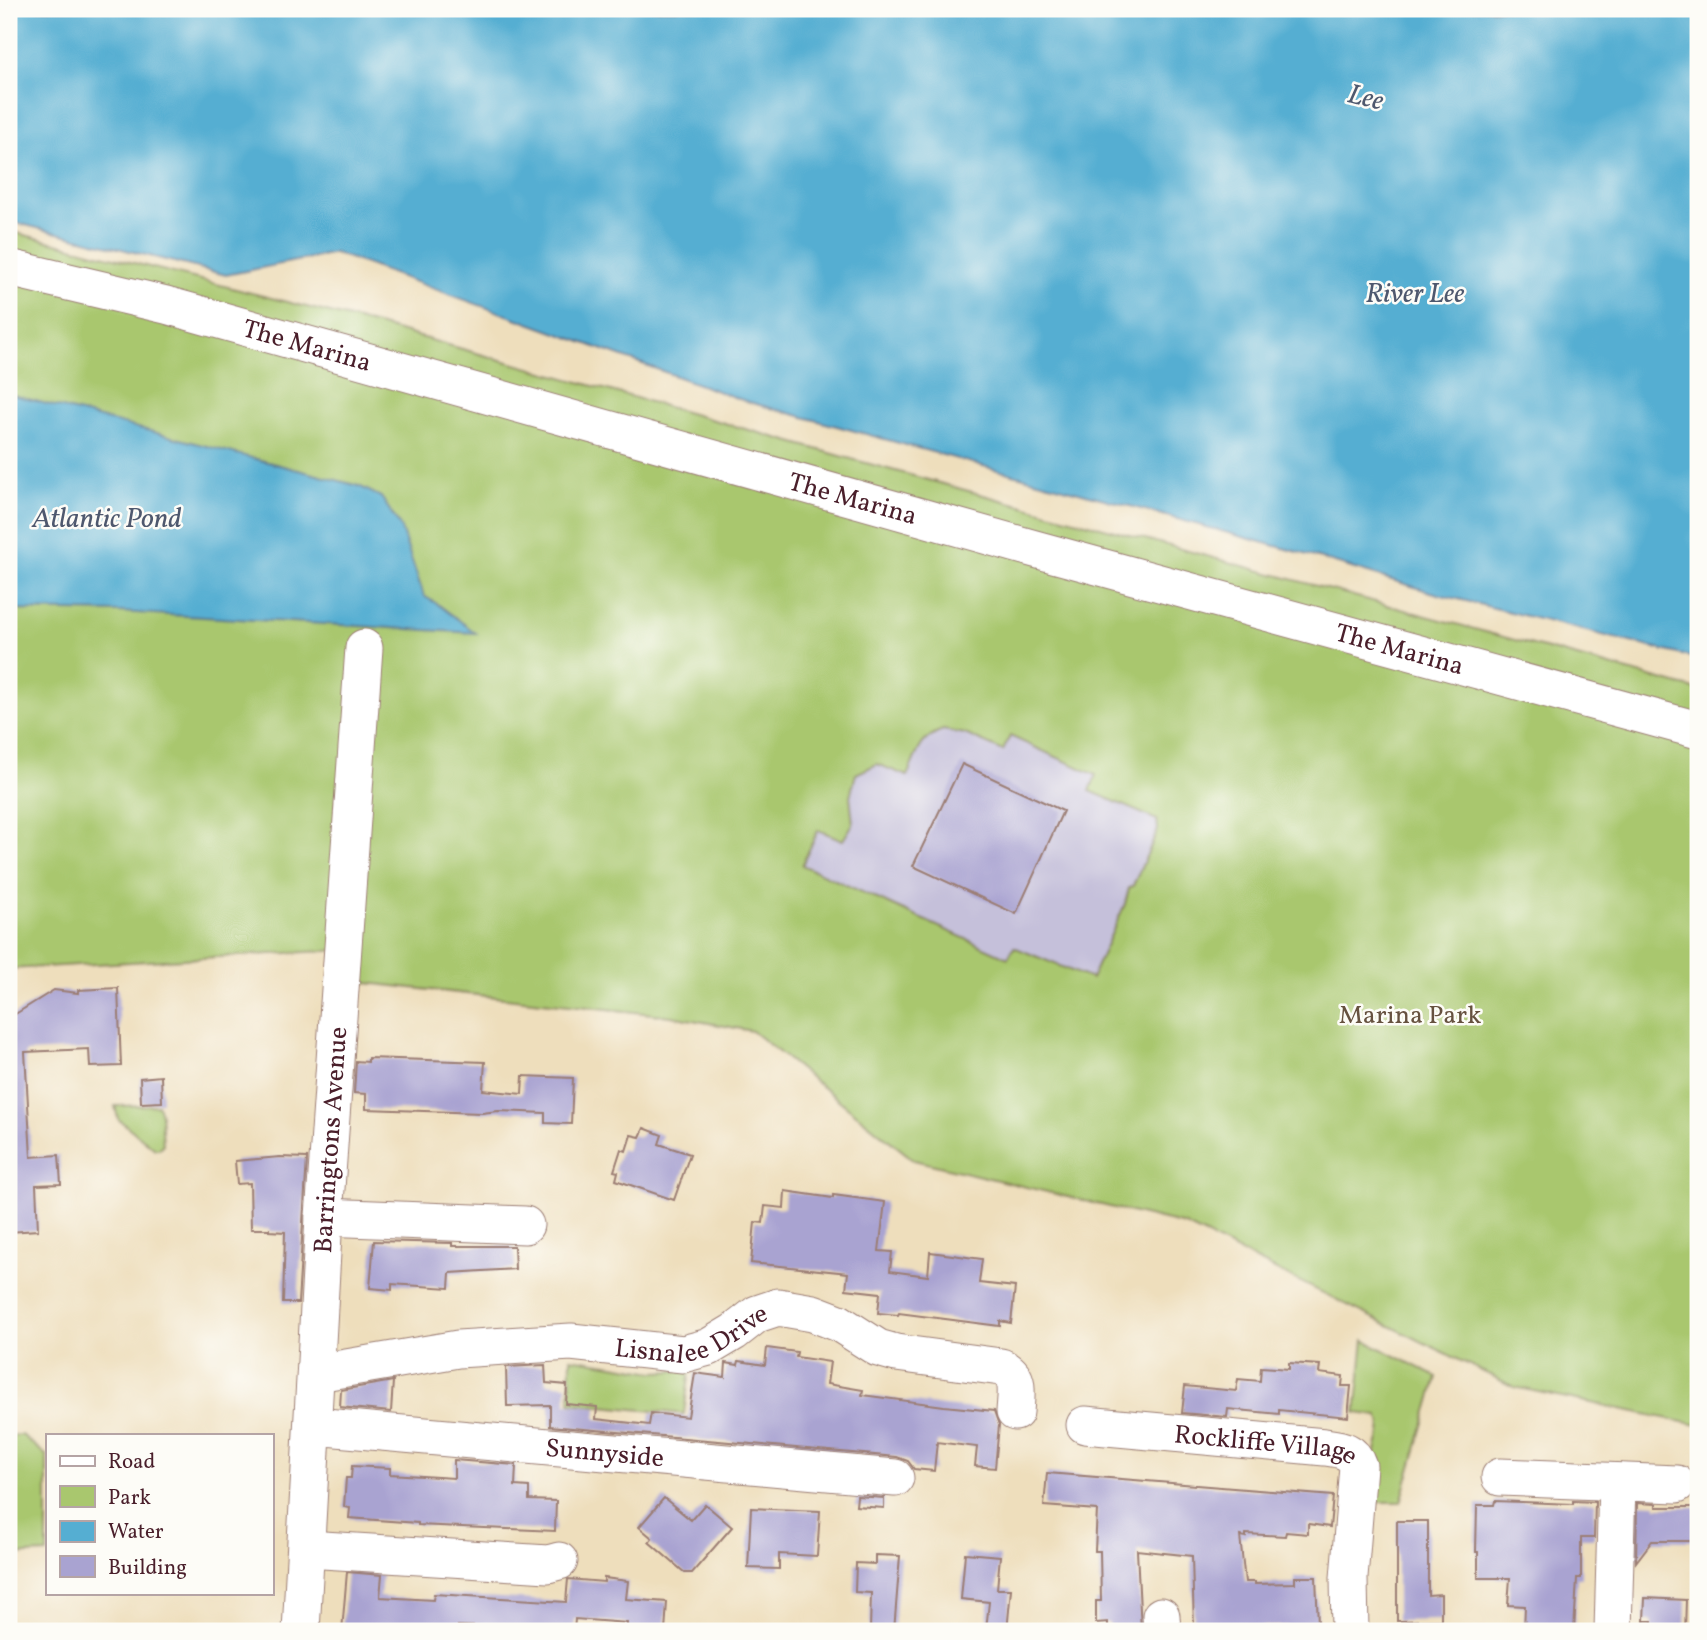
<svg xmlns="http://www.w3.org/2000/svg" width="1707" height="1640" font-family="Vollkorn,serif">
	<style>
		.industrial { fill: #c5c0da }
		.green { fill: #a9c76e; stroke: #7a734c; stroke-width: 2; fill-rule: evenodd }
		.water { fill: #55aed2; stroke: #50667e; stroke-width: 2 }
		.building { fill: #a9a3d1 }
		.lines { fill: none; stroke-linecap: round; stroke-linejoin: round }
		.minor-casing { stroke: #9c7e74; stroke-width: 39 }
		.minor { stroke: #fff; stroke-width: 37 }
		.labels { text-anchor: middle; stroke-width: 5; stroke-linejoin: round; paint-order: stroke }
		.street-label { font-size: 26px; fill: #4a1f2b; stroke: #fdfcf7 }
		.park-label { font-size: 26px; fill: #66513f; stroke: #fdfcf7 }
		.water-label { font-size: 28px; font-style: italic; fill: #4e586e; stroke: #fdfcf7 }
	</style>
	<rect width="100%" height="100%" fill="#fdfcf7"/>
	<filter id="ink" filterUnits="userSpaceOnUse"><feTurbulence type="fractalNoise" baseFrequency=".0143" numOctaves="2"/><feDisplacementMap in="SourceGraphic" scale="14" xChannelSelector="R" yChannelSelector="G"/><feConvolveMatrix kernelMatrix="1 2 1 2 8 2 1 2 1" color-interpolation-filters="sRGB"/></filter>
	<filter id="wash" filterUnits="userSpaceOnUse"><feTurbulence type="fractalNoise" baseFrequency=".00686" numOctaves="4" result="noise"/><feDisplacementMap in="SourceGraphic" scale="28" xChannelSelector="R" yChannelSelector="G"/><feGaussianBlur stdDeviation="1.57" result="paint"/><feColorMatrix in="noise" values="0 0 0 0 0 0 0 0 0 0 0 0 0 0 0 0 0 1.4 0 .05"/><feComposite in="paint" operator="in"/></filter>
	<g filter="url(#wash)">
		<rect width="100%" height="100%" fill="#eedebc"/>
		<!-- industrial -->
		<path class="industrial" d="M887,680L1183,813L1101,999L802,865Z"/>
		<!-- green -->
		<path class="green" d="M9,231L381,326L855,460L1698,690V1425L1514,1387L1185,1225L914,1160L752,1031L671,1016L357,982L359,949L9,969ZM943,730L965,734L1003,751L1010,736L1096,775L1090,791L1157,820L1158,830L1133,886L1129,888L1125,904L1091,979L1014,947L1008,958L802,865L818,830L843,840L853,824L850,796L856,774L877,764L907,776C917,755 919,738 943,730Z
			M158,1105L161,1114L163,1145L159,1149H155L118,1119L115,1106Z
			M1364,1340L1437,1377L1401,1502H1368L1374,1458L1380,1435L1381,1423L1378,1416L1356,1413Z
			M571,1358L655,1372L690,1370L684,1414L570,1403Z
			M22,1435L47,1456V1553L9,1555V1436Z"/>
		<!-- water -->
		<path class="water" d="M9,9H1698V659L1438,594L1298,552L745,401L335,253L226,275L9,221Z
			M9,394L359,486L381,497L400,526L424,596L439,605L476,633L119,612L9,610Z"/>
		<g id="blocks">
			<!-- building -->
			<path class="building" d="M962,764L1063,811L1016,914L913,866Z
				M118,988L121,1066L90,1067L89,1049L25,1052L31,1157L59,1155L61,1184L36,1185L38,1230L9,1232V1018L54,990L78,993V990Z
				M368,1058L485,1062L483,1090L522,1094L523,1076L573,1078L571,1124L545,1123V1113L498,1111L482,1113L366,1109V1094L354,1093L356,1061L368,1062Z
				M161,1076L162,1102L141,1103L140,1078Z
				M644,1128L662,1135L659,1144L690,1154L674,1200L616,1180L618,1172L614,1171L621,1149L626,1151L631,1135L640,1137Z
				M280,1157L307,1158L298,1303H283L285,1232L269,1231V1229H251L250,1183L237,1184L235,1161Z
				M785,1191L833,1198V1195L885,1202L879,1251L892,1252L890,1271L928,1276L930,1252L982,1259L979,1283L1015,1287L1011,1323L1000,1321V1326L899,1313L898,1315L878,1313L880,1293L846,1289L848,1273L751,1263L755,1222L763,1223L765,1206L784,1208Z
				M374,1241L452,1243V1246H514L515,1269L450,1273L449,1288L392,1284V1290L370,1288Z
				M767,1348L797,1352L796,1357L830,1362L827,1384L863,1390L862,1395L944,1406L994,1411L999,1425L995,1468L975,1466L977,1447L937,1442L934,1471L914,1469L908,1461L897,1457L550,1426V1405L507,1406L506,1367L545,1365L546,1383L567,1385L566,1404L597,1407L596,1419L649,1425L651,1413L688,1417L695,1373L725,1377L726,1363L738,1365L739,1361L765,1365Z
				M1289,1363L1320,1365L1319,1373L1343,1376L1342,1386H1351L1348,1417L1279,1410V1414L1228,1409L1227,1417L1182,1413L1185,1386L1236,1391L1238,1379L1260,1381L1261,1367L1289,1369Z
				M393,1381L391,1412L340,1407L341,1390Z
				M454,1460L516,1465L515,1486L529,1487V1500L556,1501L555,1531L418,1525V1523L349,1518L350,1508L344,1507L346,1478H351L352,1466L390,1468V1474L454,1478Z
				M1047,1473L1333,1496L1330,1527L1308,1524V1534L1286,1532L1285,1536L1246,1534V1537L1240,1536L1245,1582H1255V1584L1295,1583V1577H1316L1318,1625L1194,1629L1192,1556L1137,1550L1141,1631H1108V1622L1096,1623V1601H1101L1100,1551H1095L1097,1510L1044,1506Z
				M857,1496L884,1498V1508L856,1506Z
				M664,1498L691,1520L705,1504L732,1527L692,1573H685L649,1542L652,1538L639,1527Z
				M1495,1501L1573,1504V1501L1595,1502L1594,1538H1581V1578H1577L1574,1631H1524L1525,1606L1508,1605L1510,1578H1478V1552H1476L1477,1505H1494Z
				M1637,1503L1656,1504V1507H1698V1541H1652L1636,1562Z
				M751,1508L820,1511L817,1556L779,1554V1569L748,1568Z
				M1397,1521H1428V1595L1441,1594V1620L1397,1621Z
				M965,1553L1000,1556L997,1589H1011L1007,1631L986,1630L989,1602L961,1599Z
				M875,1555L900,1556L894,1631H870L871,1593L855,1592L856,1563L875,1564Z
				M347,1572L382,1575L380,1597L433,1600L434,1594L566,1602L568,1579L604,1582V1578L628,1581L626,1599L667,1602L665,1631H627V1623L575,1619L574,1631L458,1626V1631H342Z
				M1645,1598L1686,1600L1685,1631H1651L1652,1621H1644Z"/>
		</g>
	</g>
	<g filter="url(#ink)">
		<use href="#blocks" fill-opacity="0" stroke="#9c7e74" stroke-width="2"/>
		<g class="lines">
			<!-- minor casing -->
			<g class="minor-casing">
				<g id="minor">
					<path id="s1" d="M9,268L166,305L1035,549L1698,730"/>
					<path d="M324,1217L525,1225"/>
					<path id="s2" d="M317,1373L458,1349L571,1342L683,1354L709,1347L734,1332L757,1314L778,1307L813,1313L839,1323L878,1348L896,1353L1001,1367C1021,1375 1016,1393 1015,1412"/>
					<path id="s3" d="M1085,1425L1325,1447C1340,1449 1353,1450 1358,1466L1349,1578L1350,1631"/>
					<path id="s4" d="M314,1426L895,1478"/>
					<path d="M1500,1477L1677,1484"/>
					<path d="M307,1549L548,1564L559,1561"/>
					<path d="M1161,1616L1162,1631"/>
					<path id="s5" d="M301,1631L324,1217L364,648"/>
					<path d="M1613,1631L1617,1482"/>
				</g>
			</g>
			<!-- minor -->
			<use href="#minor" class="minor"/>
		</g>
	</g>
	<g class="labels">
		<!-- street labels -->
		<g class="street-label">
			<text dy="9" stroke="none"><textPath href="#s1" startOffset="308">The Marina</textPath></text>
			<text dy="9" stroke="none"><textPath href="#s1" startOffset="875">The Marina</textPath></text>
			<text dy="9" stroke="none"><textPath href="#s1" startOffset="1442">The Marina</textPath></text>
			<text dy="9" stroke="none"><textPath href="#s5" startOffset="492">Barringtons Avenue</textPath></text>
			<text dy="9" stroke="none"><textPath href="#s2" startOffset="382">Lisnalee Drive</textPath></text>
			<text dy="9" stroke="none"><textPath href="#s4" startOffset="292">Sunnyside</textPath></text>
			<text dy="9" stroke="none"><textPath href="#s3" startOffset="182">Rockliffe Village</textPath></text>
		</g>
		<!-- park labels -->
		<g class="park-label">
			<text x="1410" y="1023">Marina Park</text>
		</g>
		<!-- water labels -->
		<g class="water-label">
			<text transform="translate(1366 96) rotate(14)" y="10">Lee</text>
			<text x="1415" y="302">River Lee</text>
			<text x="107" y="527">Atlantic Pond</text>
		</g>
	</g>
	<!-- margin -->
	<rect width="1707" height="1640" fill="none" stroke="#fdfcf7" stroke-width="35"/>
	<!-- legend -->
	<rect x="46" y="1434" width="228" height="161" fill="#fdfcf7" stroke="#b5a4a5" stroke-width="2"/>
	<rect x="60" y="1456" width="35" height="10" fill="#ffffff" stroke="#b5a4a5" stroke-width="2"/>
	<text x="108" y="1468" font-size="21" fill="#4a1f2b">Road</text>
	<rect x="60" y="1486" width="35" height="21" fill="#a9c76e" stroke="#b5a4a5" stroke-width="2"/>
	<text x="108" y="1504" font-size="21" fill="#4a1f2b">Park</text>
	<rect x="60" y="1521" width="35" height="21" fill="#55aed2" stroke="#b5a4a5" stroke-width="2"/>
	<text x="108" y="1538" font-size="21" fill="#4a1f2b">Water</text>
	<rect x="60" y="1556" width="35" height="21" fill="#a9a3d1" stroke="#b5a4a5" stroke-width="2"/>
	<text x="108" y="1574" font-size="21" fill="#4a1f2b">Building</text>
</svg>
